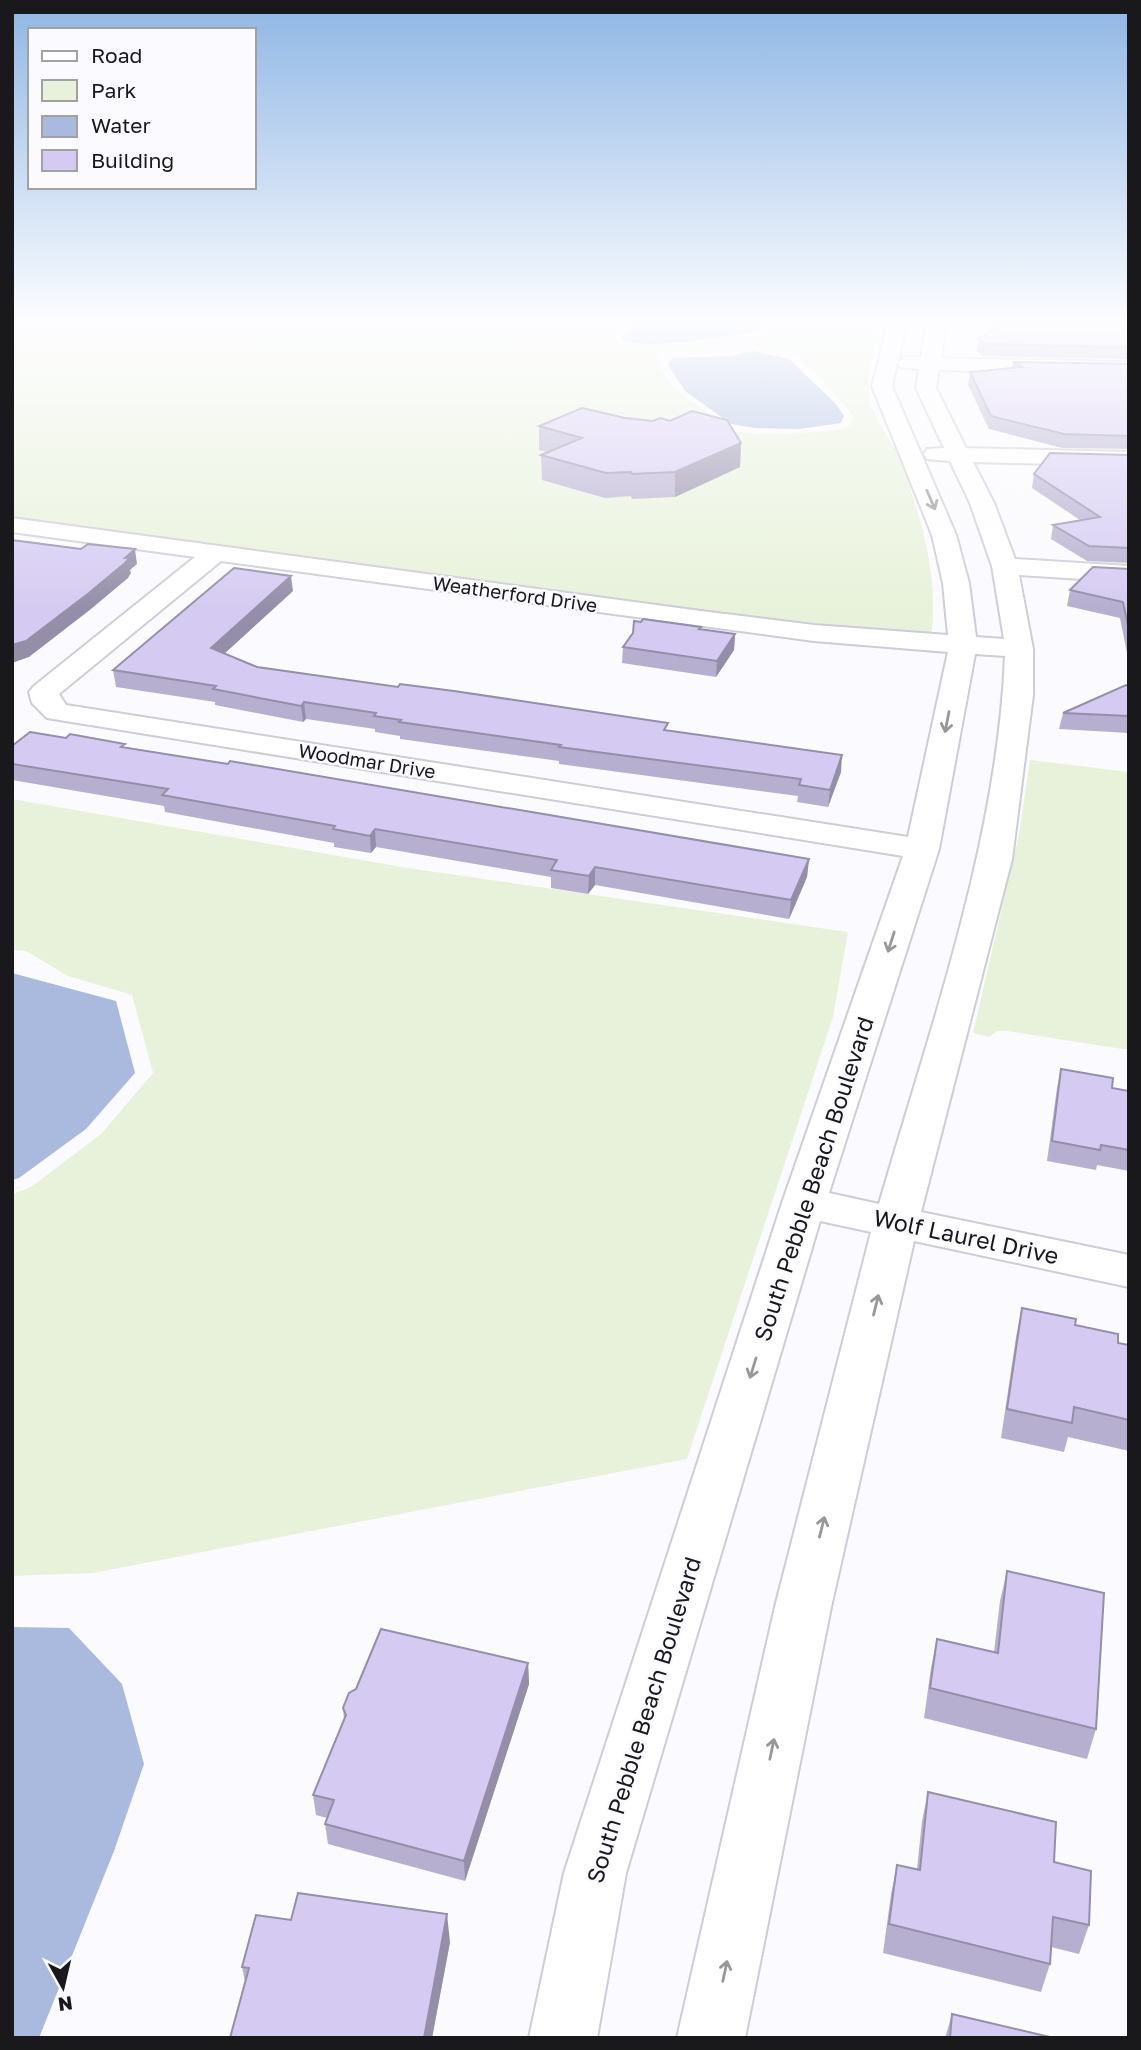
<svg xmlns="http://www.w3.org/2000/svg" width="1141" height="2050" font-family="'Golos Text',sans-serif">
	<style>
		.green { fill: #e8f2da; fill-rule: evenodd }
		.water { fill: #a9bade }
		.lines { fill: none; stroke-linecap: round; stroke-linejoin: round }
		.minor-casing { stroke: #cccdd6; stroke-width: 4 }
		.minor { fill: #fff; fill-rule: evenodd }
		.wall { fill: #b7afd0 }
		.shaded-wall { fill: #958ea9 }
		.building { fill: #d5cbf2; stroke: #958ea9; stroke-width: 2 }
		.oneway { stroke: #989899 }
		.labels { text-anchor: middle; stroke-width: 5; stroke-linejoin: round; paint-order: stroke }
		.far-street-label { font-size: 19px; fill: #19191c; stroke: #fbfbff }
		.street-label { font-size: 23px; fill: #19191c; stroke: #fbfbff }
	</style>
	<rect width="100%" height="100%" fill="#fbfbff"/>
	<!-- green -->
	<path class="green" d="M12,322H623L610,328L616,333L613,340L636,347L761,335L768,329L760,322H806L880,329C871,353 864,382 872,407C878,426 893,441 900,459C920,514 940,577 931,636L619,601L12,519ZM715,346C740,346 768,345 792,353C803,357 845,404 853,416L850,425L839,430C811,432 760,437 735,431C722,427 714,417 704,410C684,396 658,380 659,354Z
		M1030,760L1129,772V1050L1007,1031H997L989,1037L973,1033L1019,834Z
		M12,799L408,868L848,932L833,1017L687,1459L93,1573L12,1576V1194L31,1187L101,1134L153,1073L132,995L68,976L26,951L12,950Z"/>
	<!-- water -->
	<path class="water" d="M631,322H752L761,329L758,332C725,336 650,351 622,340V336L632,326Z
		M752,351L789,359L836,404L844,416L841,423L800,429L755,428L731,424L685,391L668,365L673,358L732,356Z
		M12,973L116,1001L135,1073L86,1129L19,1178L12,1180Z
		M12,1627L69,1628L122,1684L144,1764L114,1851L39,2038H12Z"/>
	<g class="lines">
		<!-- minor casing -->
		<g class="minor-casing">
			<path id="minor" d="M889,322H907L898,362L907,357H921L928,322H946L941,358L1129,362V374L939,370L936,388L966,448L1129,452V466L973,462L994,503L1015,559L1129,566V582L1019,575L1033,649V695L1012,859L921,1212L1129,1255V1287L914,1241L831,1607L745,2038H677L775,1607L871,1232L820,1221L626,1873L597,2038H529L564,1873L782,1203L903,856L47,718L32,703L29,692L34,686L195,557L12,532V518L701,611L814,625L948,635L943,583L932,535L872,386ZM897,363L900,367L919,369L916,388L944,448L927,449L924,454L927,459L950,461L970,503L992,566L1004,639L976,637L969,583L956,535L892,386ZM221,561L814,641L948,652L908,837L66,705L59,694ZM975,654L1005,656C998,839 930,1028 879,1204L829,1193L939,849Z"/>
		</g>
		<!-- minor -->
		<use href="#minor" class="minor"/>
	</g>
	<!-- wall -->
	<path class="wall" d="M804,322H855L854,326L804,324Z
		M995,322H1129V359L984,356L976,351L978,339L999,326Z
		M1013,362L1129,364V449L1062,448L989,429L968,385L970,372L1012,368Z
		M539,426L741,443L740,467L675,497L632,499L631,496L605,498L542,480L541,455L548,452L539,450Z
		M1129,455V563L1087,561L1051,539L1053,525L1080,520L1032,488L1034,474Z
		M1129,569V663L1120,618L1067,606L1070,590Z
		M293,591L225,653L257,667L667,731L841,772L828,807L797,802L798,796L559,764V761L400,739V736L375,732V729L306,719L303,722L215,705V702L116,687L113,670Z
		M701,627V630L735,634L734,650L716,677L622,663L623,647Z
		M1129,686V733L1059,729L1063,713Z
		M12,746L125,747L809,859L807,877L789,919L595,885L588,894L551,888V877L376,847L371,853L334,847V843L165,812L164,806L12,780Z
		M1061,1069L1112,1088L1129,1091V1171L1097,1165L1096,1170L1047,1161L1057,1088Z
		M1022,1308L1075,1325L1118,1343L1129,1345V1451L1068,1437L1064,1452L1001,1438L1016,1337Z
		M1007,1571L1096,1729L1087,1759L924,1718L931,1668L937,1639L994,1652L1000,1601Z
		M528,1663L529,1684L465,1881L328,1844L325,1824L327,1818L316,1815L313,1795L344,1719L343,1708Z
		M928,1792L1054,1862L1089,1925L1079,1954L1051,1947L1050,1964L1041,1992L883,1953L891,1894L897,1865L917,1869L922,1821Z
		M450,1942L432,2038H230L245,1982L242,1967Z
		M952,2014L1054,2038H945Z"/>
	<!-- shaded-wall -->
	<path class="shaded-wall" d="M741,443L740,467L675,497V472Z
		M135,549L137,564L130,570L131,573L128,578L91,609L29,657L12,663V645Z
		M291,576L293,591L213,664L211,648Z
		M735,634L734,650L716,677L717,661Z
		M304,702L306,719L303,722L301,706Z
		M842,755L841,772L828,807L830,790Z
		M375,829L376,847L371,853L370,836Z
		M809,859L807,877L789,919L791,900Z
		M595,867V885L588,894L589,876Z
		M528,1663L529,1684L465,1881L464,1861Z
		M447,1914L450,1942L432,2038H424Z"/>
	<!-- building -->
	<path class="building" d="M1005,322H1129V347L986,344L978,339Z
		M1013,362L1129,364V436L1064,434L991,416L970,372L1022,367Z
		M582,408L625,418L653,421L660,418L670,421L692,411L727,420L741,443L675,472L632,474L631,472L606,473L541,455L582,438L539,426Z
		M1050,453L1129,455V548L1089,546L1053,525L1100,517L1034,474Z
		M12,540L81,549L88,544L135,549L125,558H129L125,563L89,593L26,641L12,645Z
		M1093,567L1129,569V630L1123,602L1070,590Z
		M234,568L291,576L211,648L257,667L398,687L400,684L454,691L668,723L664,730L842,755L830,790L799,785L801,779L559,747L561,745L399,722L401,720L374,716L376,713L304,702L301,706L213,689L216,686L113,670Z
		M643,619L701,627L699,629L735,634L717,661L623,647L633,633L634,621L641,622Z
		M1126,685L1129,686V716L1063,713Z
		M30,732L66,738L70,734L125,744L121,747L228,764L230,761L809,859L791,900L595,867L589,876L551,870L557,860L375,829L370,836L333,829L335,826L162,795L168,789L12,764V746Z
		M1061,1069L1113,1078L1112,1088L1129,1091V1150L1101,1145L1100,1150L1052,1141Z
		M1022,1308L1076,1319L1075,1325L1118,1334V1343L1129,1345V1420L1074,1407L1072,1423L1007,1409Z
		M1007,1571L1104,1593L1096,1729L930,1688L937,1639L998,1653Z
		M381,1629L528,1663L464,1861L325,1824L334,1800L313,1795L346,1715L343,1708L349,1693L356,1689Z
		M928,1792L1056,1822L1054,1862L1091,1871L1089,1925L1053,1917L1050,1964L889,1924L897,1865L920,1870Z
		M298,1893L447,1914L424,2038H230L249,1968L242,1967L256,1915L291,1920Z
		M952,2014L1054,2038H950Z"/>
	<!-- one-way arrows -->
	<defs><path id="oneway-shaft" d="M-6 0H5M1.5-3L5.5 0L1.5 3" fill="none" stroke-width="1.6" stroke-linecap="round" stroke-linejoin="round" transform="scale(1.75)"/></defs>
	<g class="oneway">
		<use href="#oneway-shaft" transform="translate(931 500) rotate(67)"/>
		<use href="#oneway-shaft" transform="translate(947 722) rotate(101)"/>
		<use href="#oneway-shaft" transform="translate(891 942) rotate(108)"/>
		<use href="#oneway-shaft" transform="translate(876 1305) rotate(-76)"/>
		<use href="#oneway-shaft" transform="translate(753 1368) rotate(107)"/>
		<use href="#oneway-shaft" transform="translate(822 1527) rotate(-76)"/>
		<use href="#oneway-shaft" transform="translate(772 1749) rotate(-78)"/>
		<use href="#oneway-shaft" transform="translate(725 1971) rotate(-78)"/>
	</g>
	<!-- sky -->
	<linearGradient id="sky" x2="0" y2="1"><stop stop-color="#8fb6e4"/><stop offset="0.53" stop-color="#fdfdff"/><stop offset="1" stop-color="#fdfdff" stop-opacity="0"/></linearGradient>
	<rect width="1141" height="609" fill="url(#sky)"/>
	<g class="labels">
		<!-- far-street labels -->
		<g class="far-street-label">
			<text transform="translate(515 594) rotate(8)" y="7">Weatherford Drive</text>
			<text transform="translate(367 761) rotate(9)" y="7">Woodmar Drive</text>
		</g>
		<!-- street labels -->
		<g class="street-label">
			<text transform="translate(814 1179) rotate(-72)" y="8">South Pebble Beach Boulevard</text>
			<text transform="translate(966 1237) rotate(12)" y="8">Wolf Laurel Drive</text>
			<text transform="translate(644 1720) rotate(-73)" y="8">South Pebble Beach Boulevard</text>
		</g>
	</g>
	<!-- border -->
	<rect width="1141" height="2050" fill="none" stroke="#19191c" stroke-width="28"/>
	<!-- legend -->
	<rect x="28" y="28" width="228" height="161" fill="#fbfbff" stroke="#a1a1a4" stroke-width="2"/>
	<rect x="42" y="51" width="35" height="10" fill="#ffffff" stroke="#a1a1a4" stroke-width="2"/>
	<text x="91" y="63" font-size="21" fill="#19191c">Road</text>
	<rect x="42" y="80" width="35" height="21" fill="#e8f2da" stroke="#a1a1a4" stroke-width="2"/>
	<text x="91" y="98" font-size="21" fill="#19191c">Park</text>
	<rect x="42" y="116" width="35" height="21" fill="#a9bade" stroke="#a1a1a4" stroke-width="2"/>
	<text x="91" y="133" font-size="21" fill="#19191c">Water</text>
	<rect x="42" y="150" width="35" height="21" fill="#d5cbf2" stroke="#a1a1a4" stroke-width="2"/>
	<text x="91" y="168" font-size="21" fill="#19191c">Building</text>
	<!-- north arrow -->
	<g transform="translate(63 1987) rotate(172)" stroke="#fbfbff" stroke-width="5" paint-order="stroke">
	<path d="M0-5L12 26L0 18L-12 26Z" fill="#19191c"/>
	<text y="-10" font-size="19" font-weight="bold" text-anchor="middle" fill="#19191c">N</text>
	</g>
</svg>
